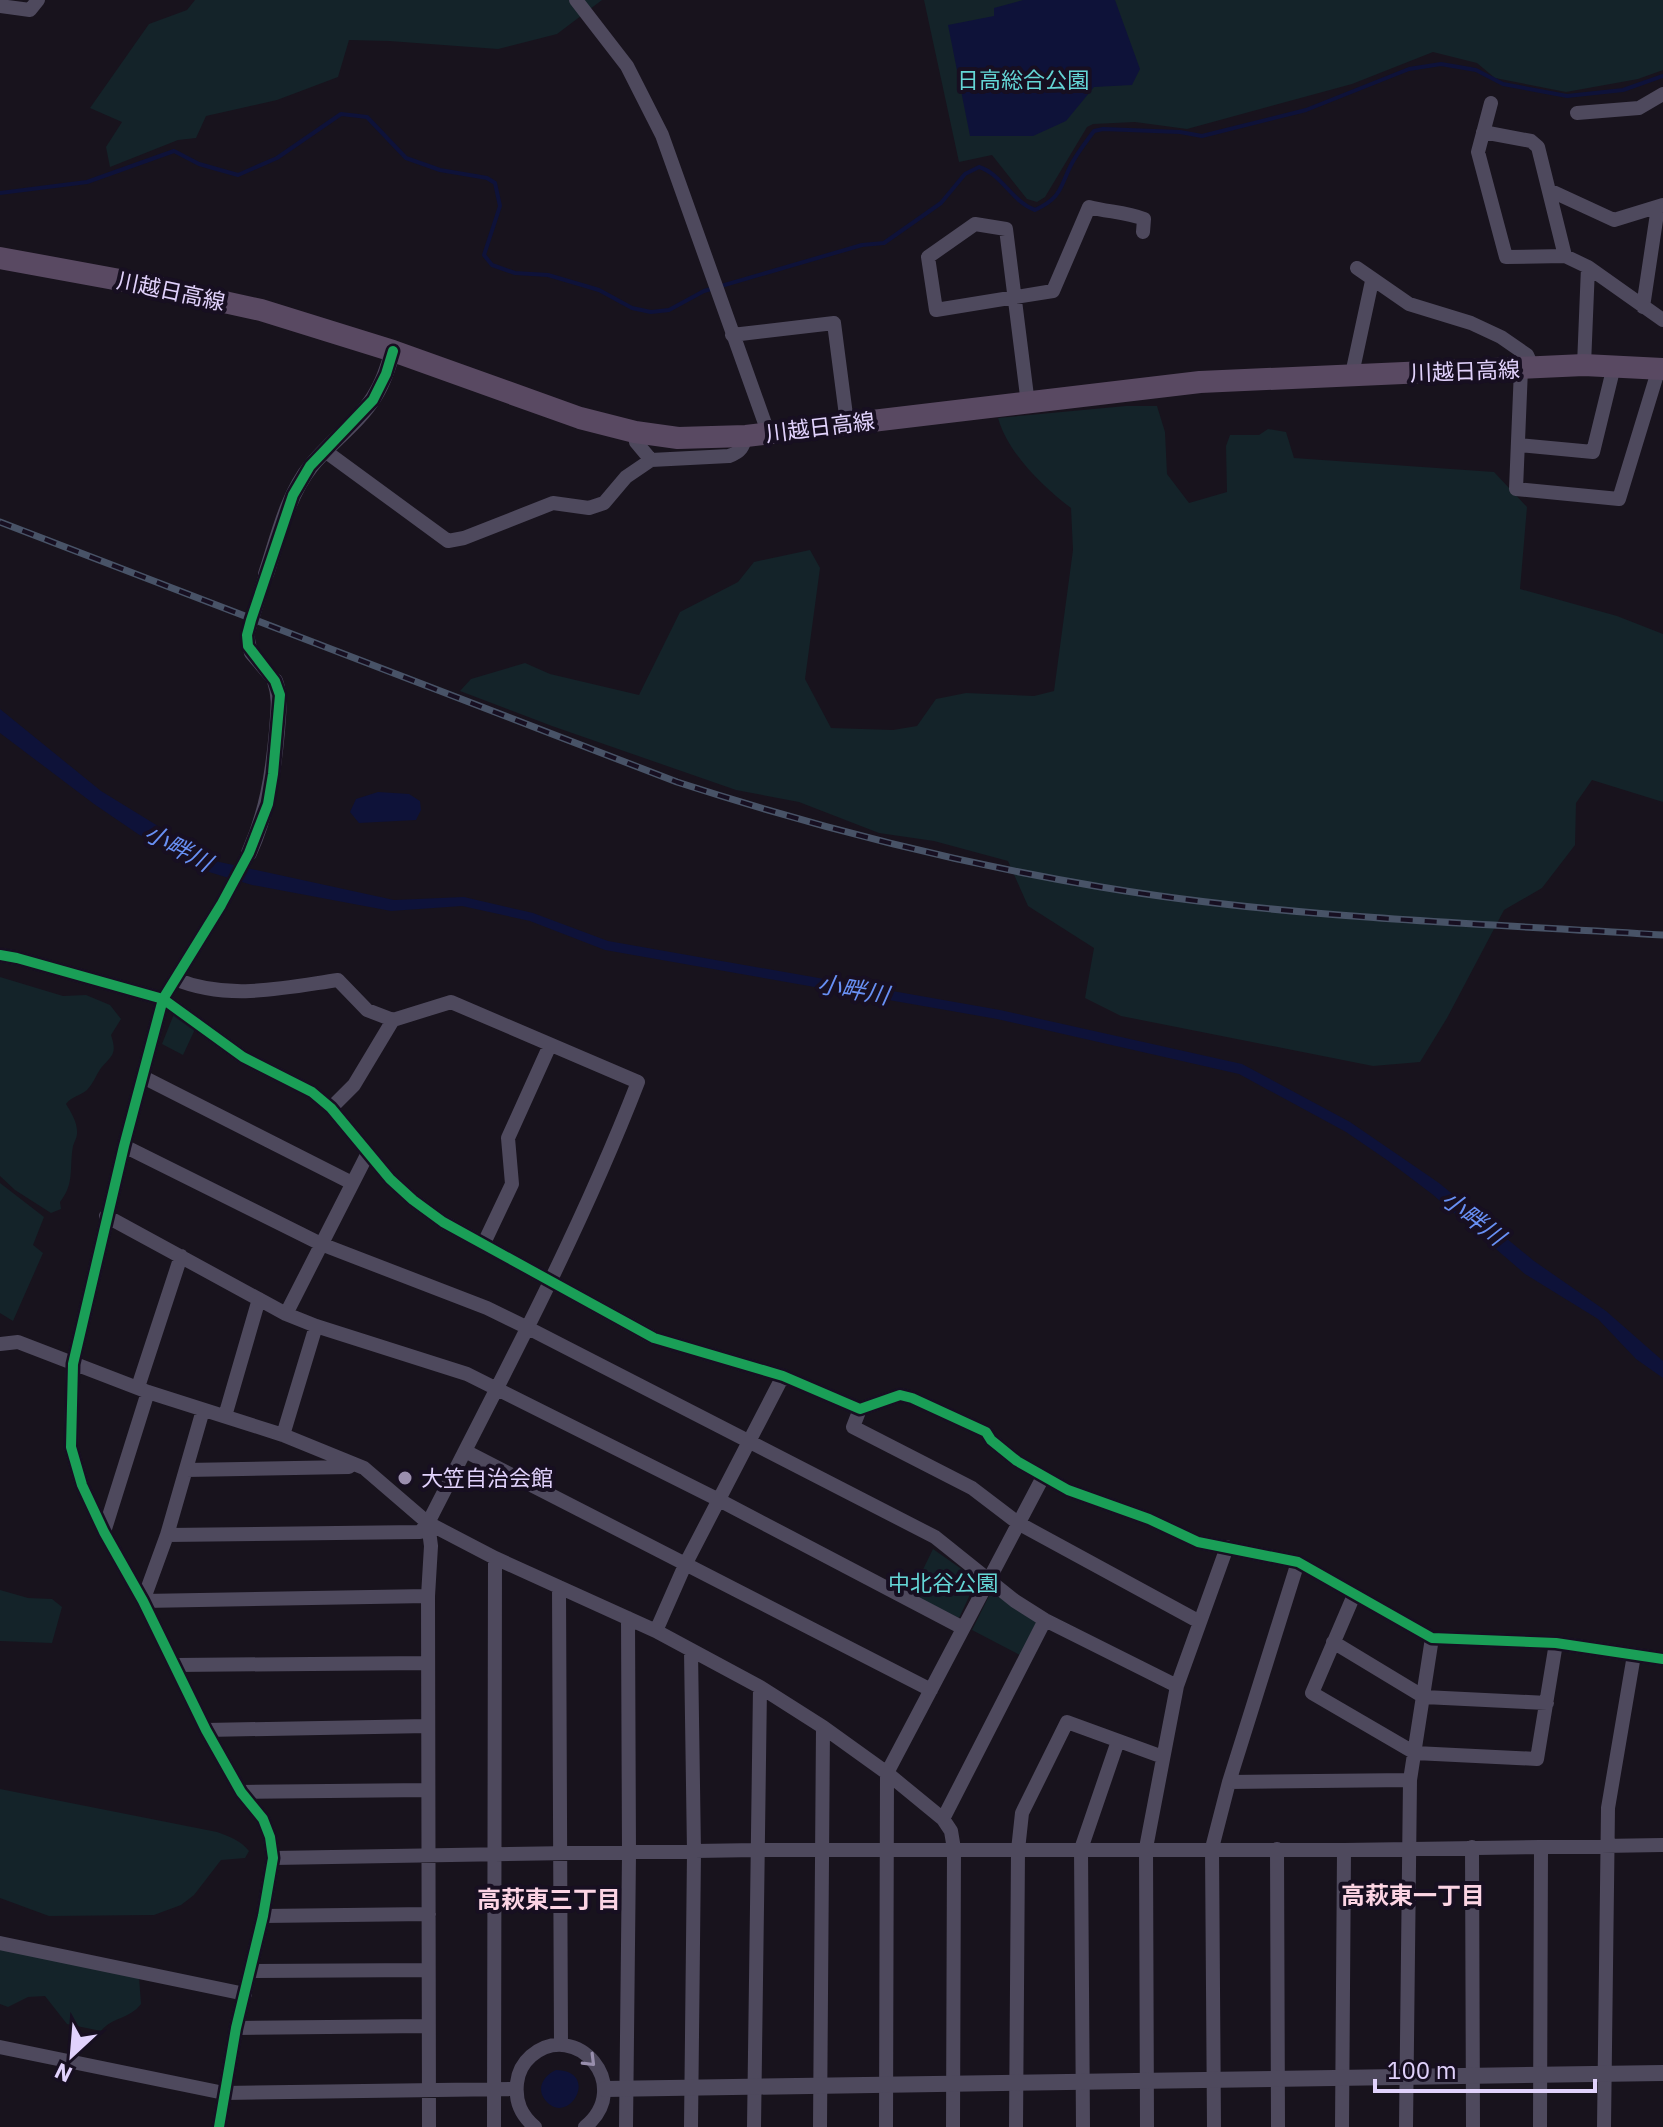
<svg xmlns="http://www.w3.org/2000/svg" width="1663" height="2127" font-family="'IBM Plex Sans','Noto Sans JP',sans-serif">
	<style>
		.green { fill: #142329 }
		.water { fill: #0e1239 }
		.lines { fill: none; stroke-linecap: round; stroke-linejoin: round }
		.stream { stroke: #0e1239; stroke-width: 4 }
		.minor { stroke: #4e495d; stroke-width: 14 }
		.tertiary { stroke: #4e495d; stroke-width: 16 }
		.primary { stroke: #594962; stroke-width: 22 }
		.rail-casing { stroke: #485367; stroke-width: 7 }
		.rail { stroke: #170f21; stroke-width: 4; stroke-dasharray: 12; stroke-linecap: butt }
		.cycleway-casing { stroke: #170f21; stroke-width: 15 }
		.cycleway { stroke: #1a9f57; stroke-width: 10 }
		.oneway { stroke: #988eac }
		.poi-dot { fill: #9b8fae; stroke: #170f21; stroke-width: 3 }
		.labels { text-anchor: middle; stroke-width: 8; stroke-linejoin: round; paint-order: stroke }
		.park-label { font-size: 22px; fill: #64d6d6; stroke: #170f21 }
		.street-label { font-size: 22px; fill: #e1d2fc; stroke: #170f21 }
		.poi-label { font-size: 22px; fill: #e1d2fc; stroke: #170f21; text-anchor: start }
		.water-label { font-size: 24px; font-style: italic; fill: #6890f4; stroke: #170f21 }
		.neighbourhood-label { font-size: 24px; font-weight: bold; fill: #fcd4e4; stroke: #170f21 }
	</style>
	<rect width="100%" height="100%" fill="#18131d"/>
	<!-- green -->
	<path class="green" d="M195,0H602L557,34L498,49L389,41L349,40L338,77L277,100L206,116L196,138L178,140L110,167L106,147L122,122L90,108L149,24L187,10Z
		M924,0H1663V70L1638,79L1566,92L1495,78L1477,63L1433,52L1352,84L1187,129L1135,122L1093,124L1087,127L1045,197L1037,202L1027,199L992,155L959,162Z
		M1126,406H1157L1165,432L1167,474L1189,503L1227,492L1226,446L1230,435H1259L1268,429L1286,432L1294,458L1494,472L1527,507L1520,589L1617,616L1663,634V802L1592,780L1576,803L1575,845L1542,888L1504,910L1447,1018L1420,1062L1373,1066L1121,1016L1085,998L1094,948L1028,906L1008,861L934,841L879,833L799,802L736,790L552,726L460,691L471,679L525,663L550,674L639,695L680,612L738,582L754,562L810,550L820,568L805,679L831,728L893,730L917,726L936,699L966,693L1034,696L1054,691L1073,550L1071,508C1042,486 1008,453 998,418Z
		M0,977L63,996L86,995L110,1005L121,1019L111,1035C117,1054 113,1054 101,1068C96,1075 93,1084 87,1090C80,1096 72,1096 66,1104C71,1112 78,1123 77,1134C77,1138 74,1142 73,1146C69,1168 75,1183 60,1202L61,1209L51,1213L15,1190L0,1176Z
		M174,1014L196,1027L183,1055L162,1044Z
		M0,1183L44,1217L33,1245L43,1253L13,1321L0,1313Z
		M933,1549L970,1575L975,1584L959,1618L911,1594Z
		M993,1588L1039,1621L1022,1656L972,1630Z
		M0,1590L28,1598L52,1599L62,1607L52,1643L0,1641Z
		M0,1789L217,1832C230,1837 240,1840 249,1851L245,1858L221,1860L194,1895L181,1905L154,1915L49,1916L0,1898Z
		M0,1936L139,1977L141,2004C130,2019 112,2017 101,2031L67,2024L45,1996L28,1997L8,2007L0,2004Z"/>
	<!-- water -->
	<path class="water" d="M1023,0H1115L1140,69L1132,85L1094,87L1066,121L1033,136H970L948,25L994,16V8Z
		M0,709L101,791L215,861L394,900L464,897L533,913L608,941L1000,1010L1242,1064L1350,1122L1439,1183L1534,1261L1606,1311L1663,1361V1378L1636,1359L1598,1319L1525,1274L1432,1194L1387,1160L1346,1132L1239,1074L997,1019L605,950L530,921L462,906L391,911L252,885L209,872L138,834L94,804L0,733Z
		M378,792L409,794L420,801L421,810L416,820L359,823L350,812L356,799Z
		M556,2070C601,2071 569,2127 546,2101C535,2089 544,2075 556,2070Z"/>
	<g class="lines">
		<!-- stream -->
		<path class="stream" d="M0,193L87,182L174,151L199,164L238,175L277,158L341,114L367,117L406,158L440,170L487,178L495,183L500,206L484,255L492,265L515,273L548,275L599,290L632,308L651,312L669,310L704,291L862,245L884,243L941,203L965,174L979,167C1002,174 1012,202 1035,210C1062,197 1059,189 1071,165C1077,153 1086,142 1094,131L1103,129L1180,132L1202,136L1306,110L1409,69L1441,64L1476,70L1503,84L1567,96L1623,90L1663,76"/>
		<!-- minor -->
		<path class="minor" d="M576,0L627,66L662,135L768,432
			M0,6L30,10L38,0
			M1491,103L1478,152L1506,257L1565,256
			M1577,113L1639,108L1663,94
			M1483,132L1531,141L1538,147L1565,256L1588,267L1584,365
			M1549,190L1614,220L1663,205
			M1588,267L1663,320
			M1357,268L1409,304L1471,323L1501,337L1527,355L1533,368
			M1643,307L1658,207
			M732,335L834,323L847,423
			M1521,369L1516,489L1619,499L1659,368
			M1352,374L1372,281
			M1028,404L1006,229L975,224L928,257L936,310L1053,291L1089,207C1108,212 1126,212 1144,219L1143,232
			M635,432L636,442L651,460
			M1518,445L1593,452L1614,366
			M325,451L448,541L464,538L553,503L589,508L604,503L626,477L651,460L729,456C741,452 743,447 746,436
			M266,574L247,635L251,653L275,681
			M0,955L17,958L163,999L243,1057L312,1092L331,1108L390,1179L413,1200L443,1222L654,1338L783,1376L860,1409L900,1395L912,1398L986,1432L991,1440L1017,1461L1068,1490L1149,1519L1198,1542L1298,1562L1432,1638L1556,1643L1663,1659
			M175,979C228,1001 283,988 338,980L367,1010L393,1020L451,1002L638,1082C579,1234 502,1378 428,1523L431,1546L428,1596L429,2127
			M143,1077L352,1183
			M331,1108L354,1085L393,1020
			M124,1146L321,1244L487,1308L528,1328L935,1537L1015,1601L1045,1620L1177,1686
			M106,1216L286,1314L316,1326L467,1374L719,1500L963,1628
			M484,1243L512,1184L508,1138L550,1045
			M286,1314L368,1153
			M0,1344L18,1342L148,1392L283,1435L364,1468L428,1523L495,1558L656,1631L760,1687L823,1727L887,1773L943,1819L951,1831L954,1849L953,2127
			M138,1387L181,1256
			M860,1409L853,1427L972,1488L1018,1523L1198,1621
			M203,1410L167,1535L143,1601L428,1596
			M225,1416L259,1299
			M283,1435L316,1326
			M465,1451L931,1690
			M186,1470L349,1467
			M104,1532L148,1392
			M167,1535L420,1532L428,1523
			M559,1587L561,2045
			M1354,1595L1312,1693L1415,1753L1537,1759L1556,1643
			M656,1631L685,1565L783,1376
			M1333,1642L1424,1697L1547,1703
			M691,1651L694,1852L691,2127
			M175,1665L428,1663
			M206,1730L428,1726
			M1229,1782L1410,1780
			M241,1792L428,1790
			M943,1819L1045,1620
			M1472,1847L1473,2127
			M1277,1849L1278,2127
			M273,1858L757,1850H1344L1663,1845
			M263,1916L429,1914
			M0,1943L245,1994
			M250,1971L428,1970
			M236,2028L427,2026
			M0,2047L224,2093L516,2089
			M219,2127L236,2028L263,1916L273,1858L270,1837L263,1819L241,1792L206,1730L143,1601L104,1532L82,1485L71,1447L73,1364L124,1146L163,999L221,905L249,853
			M494,2127L495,1558
			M535,2127C521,2115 515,2102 517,2083C518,2073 523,2063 531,2056C576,2018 635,2086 585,2127
			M626,2127L629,1854L628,1618
			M754,2127L760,1687
			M820,2127L823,1727
			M886,2127L887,1773L1043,1477
			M1016,2127L1018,1850L1022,1813L1067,1722L1163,1757
			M1083,2127L1081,1849L1118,1741
			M1147,2127L1146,1848L1177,1686L1227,1547
			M1214,2127L1212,1848L1229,1782L1298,1562
			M1342,2127L1344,1850
			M1406,2127L1410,1780L1432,1638
			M1540,2127L1541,1847
			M1604,2127L1608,1808L1634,1655"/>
		<!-- tertiary -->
		<path class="tertiary" d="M266,574C278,538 287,496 311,466C330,442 358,423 374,397C383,383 388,367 393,351
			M249,853C267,813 273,775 277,731C278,713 281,698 275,681
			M605,2089L1663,2073"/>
		<!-- primary -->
		<path class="primary" d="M0,258L147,285L261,310L393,351L580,418L635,432L678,438L746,436L1200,382L1584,365L1663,369"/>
		<!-- rail casing -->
		<g class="rail-casing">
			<path id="rail" d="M0,522L677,782C816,827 957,863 1101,887C1286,918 1476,923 1663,935"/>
		</g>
		<!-- rail -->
		<use href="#rail" class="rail"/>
		<!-- cycleway casing -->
		<g class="cycleway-casing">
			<path id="cycleway" d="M0,955L17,958L163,999L243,1057L312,1092L331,1108L390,1179L413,1200L443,1222L654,1338L783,1376L860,1409L900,1395L912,1398L986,1432L991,1440L1017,1461L1068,1490L1149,1519L1198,1542L1298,1562L1432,1638L1556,1643L1663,1659
				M219,2127L236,2028L263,1916L273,1858L270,1837L263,1819L241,1792L206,1730L143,1601L104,1532L82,1485L71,1447L73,1364L124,1146L163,999L221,905L249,853L268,804L273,774L280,695L275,681L248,646L247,635L251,620L293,495L310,466L373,400L386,374L393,351"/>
		</g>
		<!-- cycleway -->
		<use href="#cycleway" class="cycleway"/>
	</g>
	<!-- one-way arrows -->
	<defs><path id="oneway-chevron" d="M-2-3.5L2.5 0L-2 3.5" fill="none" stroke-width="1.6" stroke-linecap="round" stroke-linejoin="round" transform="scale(2)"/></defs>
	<use class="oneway" href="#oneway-chevron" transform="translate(590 2061) rotate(45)"/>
	<!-- markers -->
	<circle class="poi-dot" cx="405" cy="1478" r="8"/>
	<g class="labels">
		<!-- park labels -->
		<g class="park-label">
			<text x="1023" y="88">日高総合公園</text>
			<text x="943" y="1591">中北谷公園</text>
		</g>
		<!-- street labels -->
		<g class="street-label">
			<text transform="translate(171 291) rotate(12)" y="8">川越日高線</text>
			<text transform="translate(1465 371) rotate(-2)" y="8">川越日高線</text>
			<text transform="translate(820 427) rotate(-7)" y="8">川越日高線</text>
		</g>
		<!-- poi labels -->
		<g class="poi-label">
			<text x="421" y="1486">大笠自治会館</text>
		</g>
		<!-- water labels -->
		<g class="water-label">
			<text transform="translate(178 848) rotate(28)" y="8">小畔川</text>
			<text transform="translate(853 990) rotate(10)" y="8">小畔川</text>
			<text transform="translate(1473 1218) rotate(38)" y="8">小畔川</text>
		</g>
		<!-- neighbourhood labels -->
		<g class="neighbourhood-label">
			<text x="1413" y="1904">高萩東一丁目</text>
			<text x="549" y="1908">高萩東三丁目</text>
		</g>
	</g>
	<!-- north arrow -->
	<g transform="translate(72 2055) rotate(206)" stroke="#170f21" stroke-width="6" paint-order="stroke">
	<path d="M0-6L14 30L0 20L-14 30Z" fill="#e1d2fc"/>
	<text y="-12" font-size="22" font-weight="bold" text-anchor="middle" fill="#e1d2fc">N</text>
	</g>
	<!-- scale -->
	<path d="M1375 2079v12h220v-12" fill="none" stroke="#e1d2fc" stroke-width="4"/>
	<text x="1387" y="2079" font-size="24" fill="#e1d2fc" stroke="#170f21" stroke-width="6" paint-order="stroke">100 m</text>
</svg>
